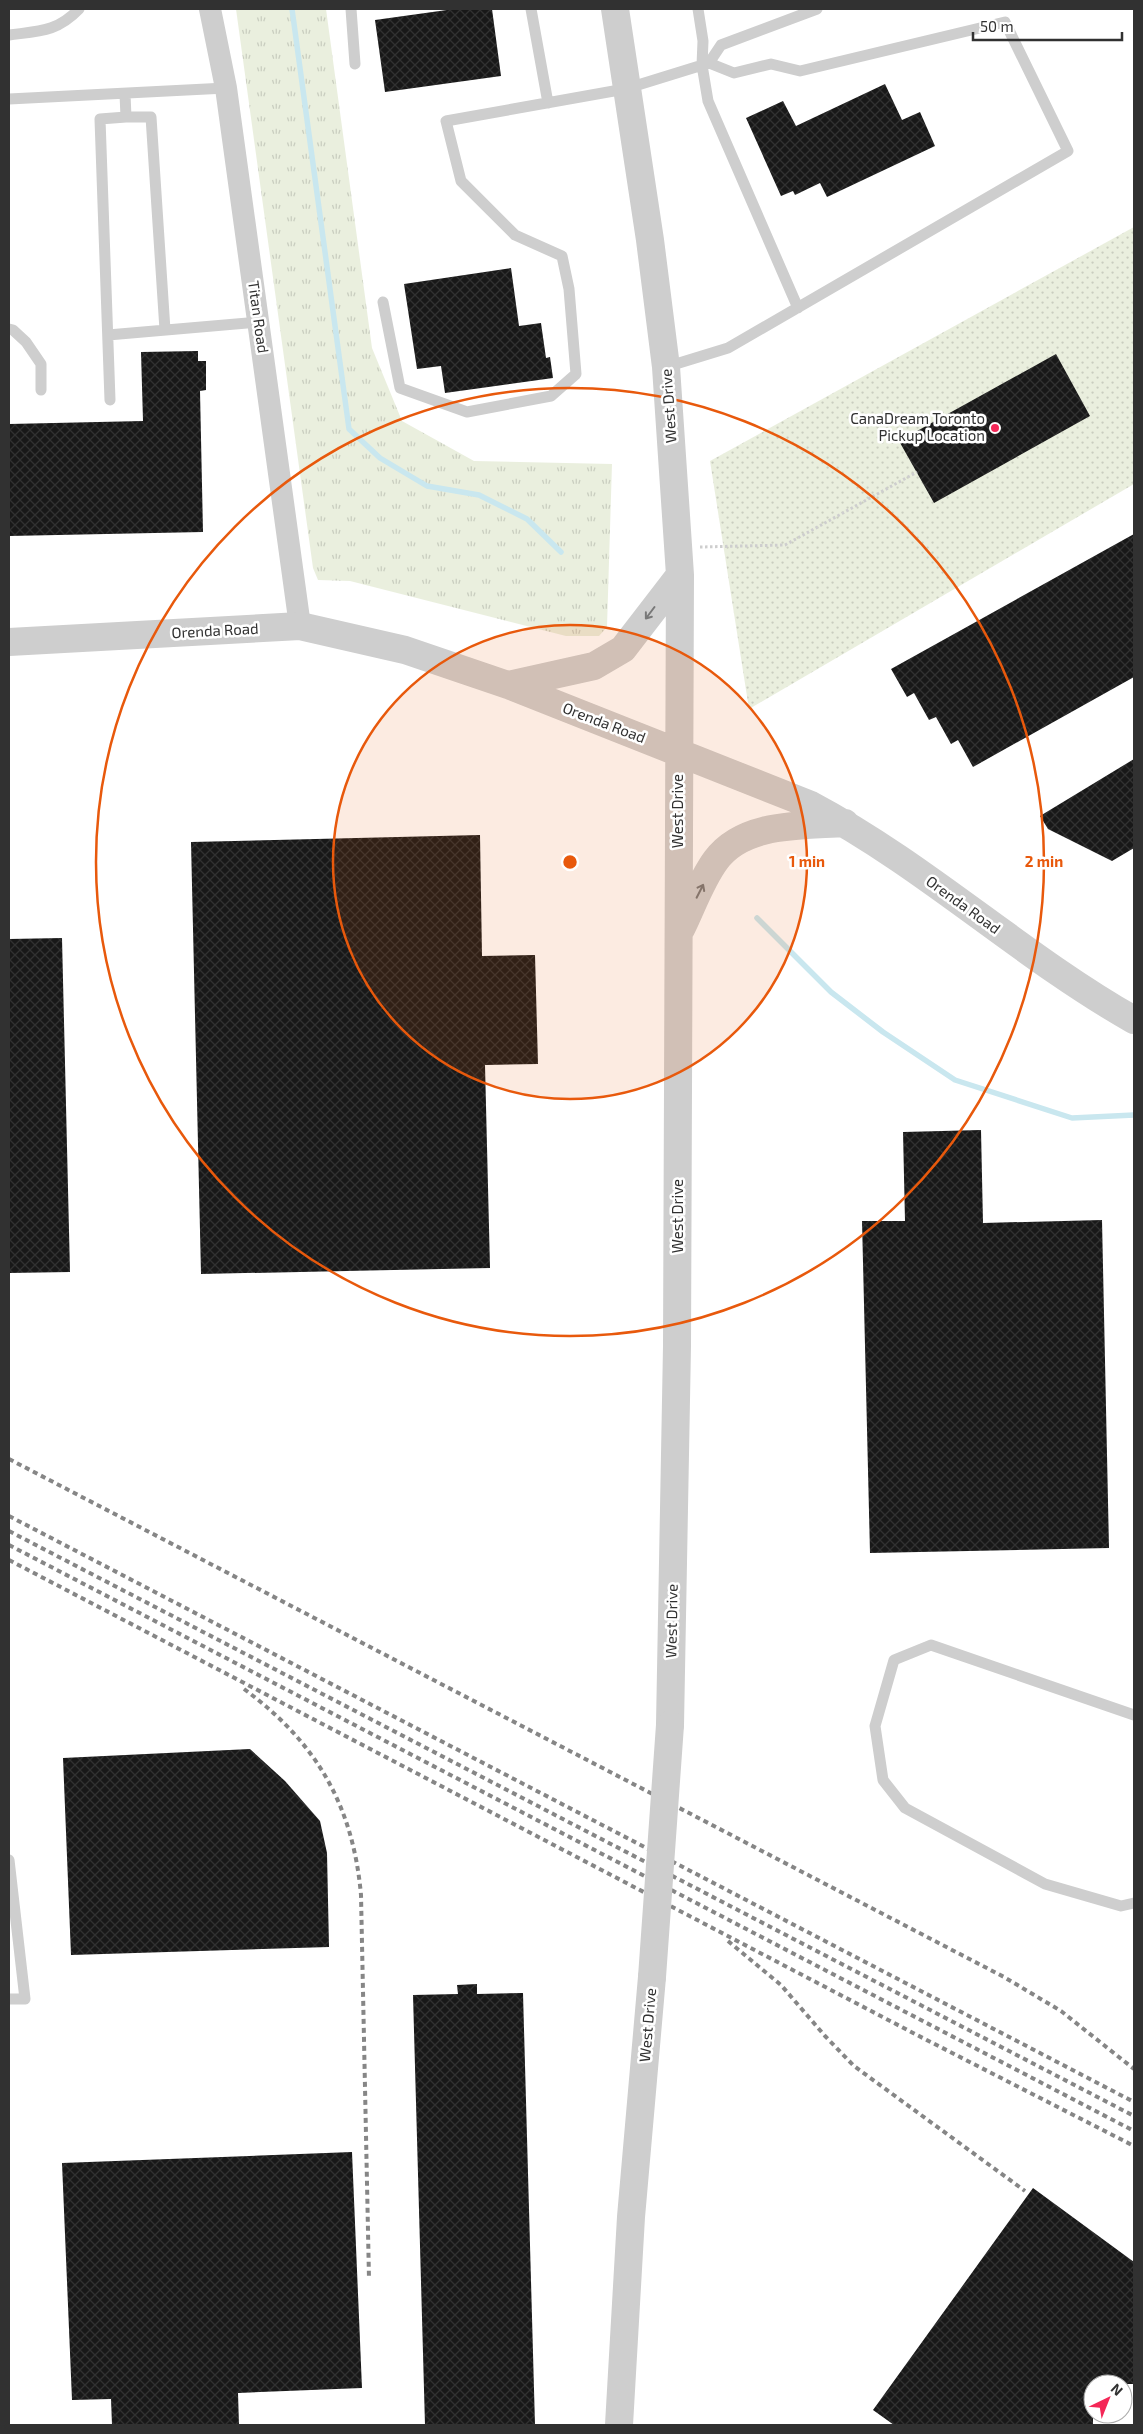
<svg xmlns="http://www.w3.org/2000/svg" width="1143" height="2434" font-family="'Exo 2',sans-serif">
	<style>
		.grass { fill: url(#grass-dots) }
		.park { fill: url(#park-tufts) }
		.lines { fill: none; stroke-linecap: round; stroke-linejoin: round }
		.stream { stroke: #c9e7ef; stroke-width: 5.5 }
		.building { fill: url(#building-cross-hatch) }
		.path { stroke: #cecece; stroke-width: 3; stroke-dasharray: 2.5 2.5; stroke-linecap: butt }
		.service { stroke: #cecece; stroke-width: 11 }
		.minor { stroke: #cecece; stroke-width: 22 }
		.tertiary { stroke: #cecece; stroke-width: 28 }
		.rail { stroke: #868686; stroke-width: 4; stroke-dasharray: 5 4; stroke-linecap: butt }
		.tertiary-bridge { stroke: #cecece; stroke-width: 28 }
		.oneway { stroke: #787878 }
		.ring { fill: none; stroke: #e8590c; stroke-width: 2.5 }
		.poi-dot { fill: #f42757; stroke: #fff; stroke-width: 2 }
		.labels { text-anchor: middle; stroke-width: 5; stroke-linejoin: round; paint-order: stroke }
		.street-label { font-size: 15px; fill: #313131; stroke: #fff }
		.poi-label { font-size: 15px; fill: #313131; stroke: #fff; text-anchor: end }
		.centre { fill: #e8590c; stroke: #fff; stroke-width: 2.5 }
		.ring-label { font-size: 15px; text-anchor: middle; font-weight: bold; fill: #e8590c; stroke: #fff; stroke-width: 5; stroke-linejoin: round; paint-order: stroke }
	</style>
	<defs>
		<pattern id="grass-dots" width="8" height="8" patternUnits="userSpaceOnUse" patternTransform="scale(1.25)"><rect width="8" height="8" fill="#eaefde"/><path d="M2 2h.1M6 6h.1" fill="none" stroke="#c9cdbf" stroke-width="1.8" stroke-linecap="round"/></pattern>
		<pattern id="park-tufts" width="24" height="20" patternUnits="userSpaceOnUse" patternTransform="scale(1.25)"><rect width="24" height="20" fill="#eaefde"/><path d="M3 7l-1-3M5 7V3M7 7l1-3M15 17l-1-3M17 17v-4M19 17l1-3" fill="none" stroke="#c9cdbf"/></pattern>
		<pattern id="building-cross-hatch" width="8" height="8" patternUnits="userSpaceOnUse" patternTransform="scale(1.25)"><rect width="8" height="8" fill="#181818"/><path d="M0 0l8 8M0 8l8-8" fill="none" stroke="#313131"/></pattern>
	</defs>
	<rect width="100%" height="100%" fill="#fff"/>
	<!-- grass -->
	<path class="grass" d="M1134,227V484L749,709L710,461Z"/>
	<!-- park -->
	<path class="park" d="M236,9H326L372,348L402,421L474,461L612,464L607,627L599,636H566L350,581L318,580L313,568Z"/>
	<g class="lines">
		<!-- stream -->
		<path class="stream" d="M292,9L349,429L380,458L427,486L479,495L527,519L561,552
			M757,918L831,992L883,1032L955,1080L1072,1118L1134,1115"/>
	</g>
	<!-- building -->
	<path class="building" d="M454,9H492L501,76L385,92L375,20Z
		M885,84L902,120L920,112L935,146L827,197L820,183L795,195L793,191L781,196L746,118L783,101L796,126Z
		M511,268L519,326L541,323L546,358L550,357L553,378L445,393L441,366L417,369L404,284Z
		M198,351V361H206V390L200,391L203,532L9,536V424L143,421L141,352Z
		M1056,354L1090,416L934,503L899,441Z
		M1134,534V677L973,767L958,740L951,744L936,717L929,720L914,693L907,697L891,669Z
		M1134,759V848L1112,861L1048,829L1040,816Z
		M480,835L482,956L535,955L538,1064L485,1065L490,1268L201,1274L191,842Z
		M62,938L70,1272L9,1273V939Z
		M981,1130L983,1223L1102,1220L1109,1548L870,1553L862,1221H905L903,1132Z
		M250,1749L285,1781L320,1821L327,1853L329,1947L71,1955L63,1758Z
		M477,1984V1994L523,1993L535,2425H425L413,1995L458,1994L457,1985Z
		M352,2152L362,2388L238,2393L239,2425H112L111,2399L72,2400L62,2163Z
		M1033,2188L1134,2262V2384H1093V2425H894L873,2410Z"/>
	<g class="lines">
		<!-- path -->
		<path class="path" d="M700,547L785,545L917,472"/>
		<!-- service -->
		<path class="service" d="M351,9L355,64
			M531,9L548,103
			M698,9L703,41L702,65L708,101L798,308
			M9,35C39,31 57,32 79,9
			M709,63L721,45L817,9
			M9,99L226,88
			M126,117H151L165,330
			M383,302L400,388L467,412L551,396L576,374L569,289L562,256L515,235L461,181L446,121L625,89L709,63L734,73L771,64L800,71L1005,22L1068,151L728,348L666,367
			M9,329L13,330L26,342L41,364V390
			M108,335L259,322
			M110,400L100,119L126,117L125,94
			M1134,1715L931,1645L894,1660L875,1726L883,1780L905,1808L1045,1884L1121,1906L1134,1903
			M9,1860L25,1999H9"/>
		<!-- minor -->
		<path class="minor" d="M210,9L226,88L300,626"/>
		<!-- tertiary -->
		<path class="tertiary" d="M615,9L650,240L666,367L680,575L677,1346L670,1725
			M9,642L300,626L405,650L508,685L811,805C926,866 1021,956 1134,1020
			M508,685L594,666L623,649L680,575
			M681,929C692,907 701,880 716,860C744,822 802,826 845,823
			M619,2425L631,2217L652,1977"/>
		<!-- rail -->
		<path class="rail" d="M9,1459L1004,1977L1061,2011L1134,2069
			M9,1516L1134,2102
			M9,1531L1134,2116
			M9,1545L1134,2131
			M9,1560L917,2035L1134,2146
			M244,1689C316,1742 353,1805 361,1895L369,2279
			M728,1941L781,1985L825,2036L854,2066L1025,2191"/>
		<!-- tertiary-bridge -->
		<path class="tertiary-bridge" d="M652,1977L670,1725"/>
	</g>
	<!-- one-way arrows -->
	<defs><path id="oneway-shaft" d="M-6 0H5M1.5-3L5.5 0L1.5 3" fill="none" stroke-width="1.6" stroke-linecap="round" stroke-linejoin="round" transform="scale(1.25)"/></defs>
	<g class="oneway">
		<use href="#oneway-shaft" transform="translate(650 613) rotate(127)"/>
		<use href="#oneway-shaft" transform="translate(700 891) rotate(-63)"/>
	</g>
	<!-- distance rings -->
	<circle cx="570" cy="862" r="237" fill="#e8590c" fill-opacity=".12"/>
	<g class="ring">
		<circle cx="570" cy="862" r="237"/>
		<circle cx="570" cy="862" r="474"/>
	</g>
	<!-- markers -->
	<circle class="poi-dot" cx="995" cy="428" r="5"/>
	<g class="labels">
		<!-- street labels -->
		<g class="street-label">
			<text transform="translate(258 317) rotate(82)" y="5">Titan Road</text>
			<text transform="translate(669 406) rotate(-94)" y="5">West Drive</text>
			<text transform="translate(215 631) rotate(-3)" y="5">Orenda Road</text>
			<text transform="translate(604 723) rotate(21)" y="5">Orenda Road</text>
			<text transform="translate(678 811) rotate(-90)" y="5">West Drive</text>
			<text transform="translate(963 905) rotate(36)" y="5">Orenda Road</text>
			<text transform="translate(678 1216) rotate(-90)" y="5">West Drive</text>
			<text transform="translate(672 1621) rotate(-89)" y="5">West Drive</text>
			<text transform="translate(648 2025) rotate(-85)" y="5">West Drive</text>
		</g>
		<!-- poi labels -->
		<g class="poi-label">
			<text x="985" y="424">CanaDream Toronto<tspan x="985" dy="17">Pickup Location</tspan></text>
		</g>
	</g>
	<circle cx="570" cy="862" r="8" class="centre"/>
	<g class="ring-label">
		<text x="807" y="867">1 min</text>
		<text x="1044" y="867">2 min</text>
	</g>
	<!-- border -->
	<rect width="1143" height="2434" fill="none" stroke="#313131" stroke-width="20"/>
	<!-- north arrow -->
	<g transform="translate(1108 2399) rotate(43)"><circle r="24" fill="#ffffff" stroke="#adadad"/>
	<path d="M0-4L9 19L0 12L-9 19Z" fill="#f42757"/>
	<text y="-8" font-size="14" font-weight="bold" text-anchor="middle" fill="#313131">N</text>
	</g>
	<!-- scale -->
	<path d="M973 32v8h149v-8" fill="none" stroke="#313131" stroke-width="2.5"/>
	<text x="980" y="32" font-size="15" fill="#313131" stroke="#ffffff" stroke-width="4" paint-order="stroke">50 m</text>
</svg>
